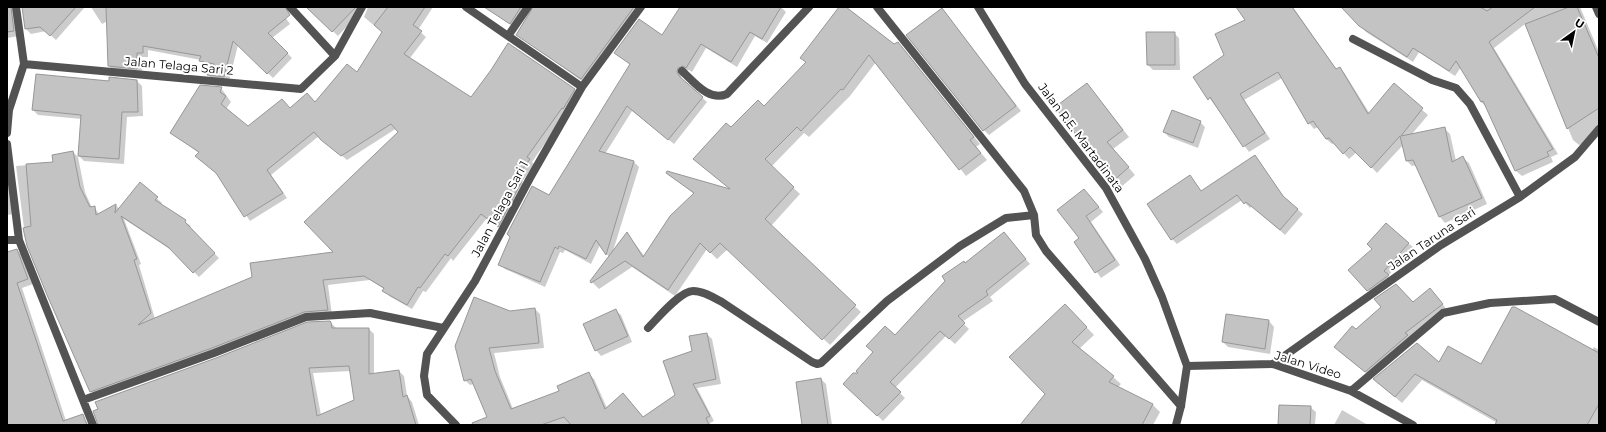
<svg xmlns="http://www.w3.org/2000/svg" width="1606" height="432" font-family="Montserrat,sans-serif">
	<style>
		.shadow { fill: #0003; fill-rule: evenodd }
		.building { fill: #c3c3c3; stroke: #979797; fill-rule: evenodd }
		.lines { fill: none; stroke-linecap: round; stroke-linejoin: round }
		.minor { stroke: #535353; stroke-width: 8 }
		.tertiary { stroke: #535353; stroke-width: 8 }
		.labels { text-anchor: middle; stroke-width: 4; stroke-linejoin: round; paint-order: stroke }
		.street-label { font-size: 12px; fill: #000; stroke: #fff }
	</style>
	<rect width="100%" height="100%" fill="#fff"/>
	<!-- shadow -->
	<path class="shadow" d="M7,7H16L19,36L7,38Z
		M31,7H85L56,40L46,31L31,34L26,29Z
		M91,7H278L290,24L272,38L292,58L273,78L238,45L229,81L213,80L208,75L213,67L206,66L201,60L148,50V57H141L142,73L114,71L109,66L108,21L102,24Z
		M307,7H365L338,36Z
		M368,7H433L418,30L426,37L410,58L471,99L574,89L579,94L532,162L534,164L522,182L527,187L503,231L487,218L453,261L451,258L426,292L423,291L412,309L389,296L384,289L370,280L328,285L332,315L309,316L96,396L91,391L48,295L24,228L16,166L55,163L73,152L78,157L85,192L92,208L94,207L99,214L116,205L119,209L140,183L162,203L161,205L191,226L189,228L219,258L199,277L174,252L124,219L141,264L139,265L155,319L335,253L399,132L397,128L347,160L319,136L271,175L287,198L250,221L218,175L196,156L199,153L171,133L221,88L231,102L226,109L248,127L290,109L315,103L357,74L383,33L364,17Z
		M485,7H532L515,28Z
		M533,7H637L586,84L517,34Z
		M681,7H781L786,12L767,43L755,36L737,67L706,48L692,72L689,70L683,72L681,78L684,82L707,102L674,144L632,111L605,154L634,162L639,167L613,251L627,233L645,257L694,194L668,172L732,190L694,159L731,129L764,108L807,63L802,58L840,7H844L894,46L898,43L980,144L976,147L987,160L966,176L876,62L850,96L809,137L804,133L771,167L800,194L771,226L861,312L830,345L728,249L717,259L707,249L675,296L632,267L599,289L591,281L609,257L600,245L591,264L565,250L563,253L560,252L545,287L505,269L500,264L550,196L631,65L615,53L663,36Z
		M1237,7H1293L1337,70L1340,68L1345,74L1370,114L1394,85L1428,115L1412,134L1444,128L1450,134L1456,161L1463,158L1469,163L1487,204L1445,223L1440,217L1417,165L1412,166L1407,161L1403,145L1377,173L1357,152L1349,159L1334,143L1332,144L1326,139L1318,127L1314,129L1309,123L1282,78L1244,100L1270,139L1249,152L1194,77L1226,56L1247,21Z
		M1342,7H1580L1599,52V133L1593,139L1579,145L1573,140L1525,24L1494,48L1558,154L1551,157L1553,162L1522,176L1516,171L1487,107L1481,102L1461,67L1455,76L1419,52L1413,62L1366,32Z
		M947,15L1021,111L989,135L984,130Z
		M1174,33L1179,38L1180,70H1153L1148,65Z
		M137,81L142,86L143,116L127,117L124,164L84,161L79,156L82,119L38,115L33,110L110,82Z
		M1087,84L1129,137L1113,149L1135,175L1120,188L1057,107Z
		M1200,122L1205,127L1198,148L1169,137L1164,132Z
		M1255,156L1287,201L1303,214L1285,235L1252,206L1250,208L1242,200L1177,244L1172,239L1190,176L1202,192Z
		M7,170L14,214L7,215Z
		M1089,195L1103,212L1091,222L1120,265L1101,278L1076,242L1081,239Z
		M1004,233L1030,264L990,297L993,301L962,322L969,329L955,344L946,336L895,388L905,398L883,421L845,384L860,374L966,264Z
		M1408,243L1413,247L1388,276L1392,280L1372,294L1350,270Z
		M16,250L22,255L33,284L22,288L66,421L82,415L89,425H7V253Z
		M1435,294L1447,310L1370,376L1340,352L1356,331L1382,307L1413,303Z
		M1065,305L1094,335L1079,349L1113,377L1121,384L1118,387L1152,404L1160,412L1153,425H1021L1046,394Z
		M535,309L540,314L544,348L494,353L500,377L513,409L561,392L589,374L594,379L607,408L628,399L644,418L676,395L693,352L707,334L712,339L721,384L697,388L714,421L710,423L711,425H491L474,384L470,385L465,380L509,312Z
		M615,310L621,315L632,342L601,356L596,350Z
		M1269,321L1274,327L1270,354L1228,347L1223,342Z
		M331,323L336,328L369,329L374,334V374L399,371L404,376L407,396L412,402L419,425H99ZM351,371L355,400L321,415L313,373Z
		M1594,347L1599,350V425H1501L1422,380L1402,403L1381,385L1439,364L1481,366L1592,350Z
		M821,379L826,384L832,425H803Z
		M1310,407L1316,412L1315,425H1279Z
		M1342,410L1368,425H1334Z"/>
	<!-- building -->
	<path class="building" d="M7,7H11L14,31L7,32Z
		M22,7H76L50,36L40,27L25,29Z
		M106,7H285L290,15L268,33L288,53L267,74L233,41L224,77L207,75L214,64L199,61L201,56L143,46V53H137V69L108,66Z
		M306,7H356L332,32Z
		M388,7H425L413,25L422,31L404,54L471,97L491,70L508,43L575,89L563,109L562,108L527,157L530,159L516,178L522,181L498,227L481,214L448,256L445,254L420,288L418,287L407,305L382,291L384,288L364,276L323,280L328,310L304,312L212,348L90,392L47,295L27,246L23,228L31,226L26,164L53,162L52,155L73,151L80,187L90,207L95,206L96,215L116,204L115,213L140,182L158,197L155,200L186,220L185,222L215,253L193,273L168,247L121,216L137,259L134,260L151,313L138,325L252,277L250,263L333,252L304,222L398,132L391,124L341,156L321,140L314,132L267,170L283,193L244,217L216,173L195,156L199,152L170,133L200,85L222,87L220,92L226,96L221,104L248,126L282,99L290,108L307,93L315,102L347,64L357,72L382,32L374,25Z
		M484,7H521L510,24Z
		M533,7H634L581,79L516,35Z
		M680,7H781L762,39L750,32L731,62L701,44L686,68L683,66L678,68L677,72L680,77L703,97L668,140L627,106L599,151L634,161L606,255L596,240L586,259L559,246L558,249L555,247L540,282L498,265L510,237L507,234L532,186L549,195L630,64L614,53L639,19L662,35Z
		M839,7H846L894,44L898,42L974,137L970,140L981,153L959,170L869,55L843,90L841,89L801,131L797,127L765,159L794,187L765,219L856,305L822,340L720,243L710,253L700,243L668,290L625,261L591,283L590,281L627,232L643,257L670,216L694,193L666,173L667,171L730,189L693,159L726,123L731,127L758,100L764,106L806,62L800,58Z
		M1236,7H1292L1336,69L1340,67L1368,114L1394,83L1423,108L1401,136L1445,127L1452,162L1463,156L1482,198L1439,217L1413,160L1406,161L1400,136L1371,168L1350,147L1343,154L1329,138L1326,139L1313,121L1308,124L1278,72L1240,94L1265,133L1243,147L1210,97L1208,100L1193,77L1224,55L1215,34L1245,20Z
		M1341,7H1480L1487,11L1493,7H1535L1489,42L1553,149L1547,152L1549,156L1515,171L1483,101L1481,102L1456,61L1449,71L1413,48L1407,57L1359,26Z
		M1569,7H1577L1599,58V108L1567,129L1525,24Z
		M942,8L1016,106L983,131L906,35Z
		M1146,32H1175V65H1147Z
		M36,74L109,81V77L137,80L138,112H122L119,159L78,156L81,115L32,110Z
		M1087,83L1123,130L1107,142L1129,167L1112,182L1055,107Z
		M1172,110L1201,121L1193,143L1163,132Z
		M1255,155L1283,196L1298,209L1280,230L1246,202L1244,204L1237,195L1171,240L1147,204L1190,175L1201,191Z
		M1084,189L1099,207L1086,216L1115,260L1095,273L1074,242L1079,238L1057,210Z
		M1386,223L1409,243L1384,271L1389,275L1367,291L1348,270L1372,249L1367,244Z
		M1004,232L1026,259L986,291L988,295L958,316L965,323L949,339L940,331L890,382L901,392L877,416L843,384L853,373H858L856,371L873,352L866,346L885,326L895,335L945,281L942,276L964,261L965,263Z
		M17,249L28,279L17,283L63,421L83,414L87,425H7V252Z
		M1396,284L1413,302L1430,288L1443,304L1405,333L1408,335L1365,372L1334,347L1352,326L1356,329L1381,307L1374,299Z
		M474,297L510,311L535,308L539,343L489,348L495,371L511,409L559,391L557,386L589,372L605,409L623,393L643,417L675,395L663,361L692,351L689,336L707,333L716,379L693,384L710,416L706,418L709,425H571L564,417L541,425H473L472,423L487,417L471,379L464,381L455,346Z
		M1065,304L1087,327L1072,342L1114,376L1109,382L1153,404L1142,425H1020L1045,394L1009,357Z
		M1512,307H1515L1599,353V404L1587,425H1495L1497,420L1415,374L1395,397L1373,379L1417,343L1439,362L1448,346L1481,364Z
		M616,309L628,336L595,351L583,324Z
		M1226,314L1269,320L1265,349L1222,342Z
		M330,321L331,322L332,328H369V374L399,370L403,397L407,395L416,425H98L93,411L98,409L95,402L216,358L307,322ZM349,366L354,400L317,416L309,368Z
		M821,378L828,425H802L796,382Z
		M1279,405L1311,406L1310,425H1278Z"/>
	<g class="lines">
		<!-- minor -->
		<path class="minor" d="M16,7L24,64
			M290,7L335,56
			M466,7L582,87
			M877,7L1024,191L1034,215L1036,235L1046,251L1181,406
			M1596,7L1599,14
			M508,36L528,7
			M1353,39L1432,80L1456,88L1470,104L1520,197
			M682,71C694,82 709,102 727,94L809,7
			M7,133L9,110L24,64L301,89L335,56L362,7
			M7,144L19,240L93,425
			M7,240H19
			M648,328C657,319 680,291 693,291C703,291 713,297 722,302L812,362L817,364L821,363L887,301L960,246L1006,218L1034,215
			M1273,364L1441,245L1520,197L1575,157L1599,129
			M1187,366L1273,364L1351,391L1413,425
			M1351,391L1443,313L1490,303L1555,299L1599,322
			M83,400L214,353L306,317L370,313L443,328
			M456,425L427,395L424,376L427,354L475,281L530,178L582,87L641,7"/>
		<!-- tertiary -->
		<path class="tertiary" d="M978,7L1025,84L1106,188L1145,259L1162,297L1187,366L1181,406L1176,425"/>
	</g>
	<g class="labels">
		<!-- street labels -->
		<g class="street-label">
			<text transform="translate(179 66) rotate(5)" y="4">Jalan Telaga Sari 2</text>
			<text transform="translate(1081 138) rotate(53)" y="4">Jalan R.E. Martadinata</text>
			<text transform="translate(500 209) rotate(-62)" y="4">Jalan Telaga Sari 1</text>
			<text transform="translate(1432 239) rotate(-34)" y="4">Jalan Taruna Sari</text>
			<text transform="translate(1308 365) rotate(17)" y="4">Jalan Video</text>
		</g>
	</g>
	<!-- border -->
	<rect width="1606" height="432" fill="none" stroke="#000000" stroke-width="16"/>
	<!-- north arrow -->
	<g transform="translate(1574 32) rotate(33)" stroke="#ffffff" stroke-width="3" paint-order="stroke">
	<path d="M0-3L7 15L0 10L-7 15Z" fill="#000000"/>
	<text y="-6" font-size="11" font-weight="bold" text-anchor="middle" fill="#000000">U</text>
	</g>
</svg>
